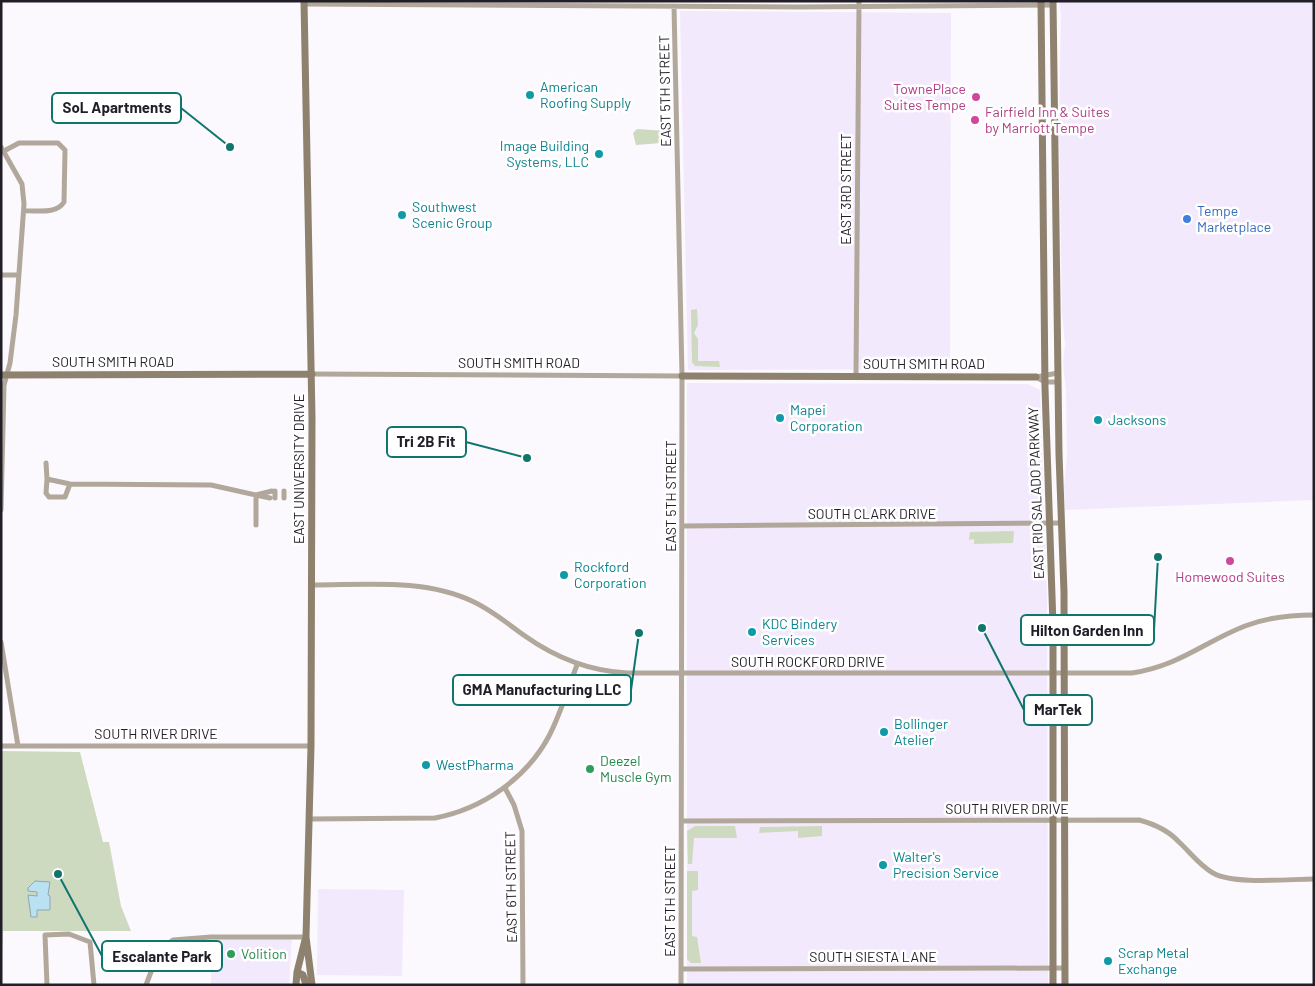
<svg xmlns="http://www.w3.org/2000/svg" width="1315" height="986" font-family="Barlow,sans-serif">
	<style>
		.built { fill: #f2e9fc }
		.green { fill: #cedabf }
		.water { fill: #b9e1f1; stroke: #8ca6b4 }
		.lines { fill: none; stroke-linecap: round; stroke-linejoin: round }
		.street { stroke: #b1a89b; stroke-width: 5 }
		.secondary { stroke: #8e816e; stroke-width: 7 }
		.culture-dot { fill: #0f9aa8; stroke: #fff; stroke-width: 2 }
		.hotel-dot { fill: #d1479c; stroke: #fff; stroke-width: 2 }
		.shop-dot { fill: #3f7fe0; stroke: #fff; stroke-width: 2 }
		.leisure-dot { fill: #2e9e5b; stroke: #fff; stroke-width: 2 }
		.labels { text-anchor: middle; stroke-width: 5; stroke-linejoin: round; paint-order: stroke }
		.culture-label { font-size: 14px; fill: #0d838f; stroke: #fff; text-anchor: start }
		.hotel-label { font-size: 14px; fill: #b23c85; stroke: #fff; text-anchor: end }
		.street-label { font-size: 14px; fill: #221e27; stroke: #fff }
		.shop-label { font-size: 14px; fill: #366cbe; stroke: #fff; text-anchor: start }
		.leisure-label { font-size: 14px; fill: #27864d; stroke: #fff; text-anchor: start }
		.leader { fill: none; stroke: #0f766e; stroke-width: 2 }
		.callout-dot { fill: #0f766e; stroke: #fff; stroke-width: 2 }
		.callout { fill: #fff; stroke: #0f766e; stroke-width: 2 }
		.callout-label { font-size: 15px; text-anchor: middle; font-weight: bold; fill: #221e27 }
	</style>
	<rect width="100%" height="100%" fill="#fbf9fe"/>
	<!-- built -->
	<path class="built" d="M1059,1H1314V500L1065,510L1064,488L1067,456L1066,391L1063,363L1065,344L1062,313L1059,126L1061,16Z
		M680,11L951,13L950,369L688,370Z
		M687,383L1028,384L1040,390L1047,597L1048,985H687Z
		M318,889L404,890L402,976L317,975Z
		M211,937H292L289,985H211Z"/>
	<!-- green -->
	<path class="green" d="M637,129L666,131L667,140L661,143L636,145L633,133Z
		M697,309L698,325L694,333L698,339V361H719L720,367L695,366L692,362L691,313V310Z
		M970,532L1014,531L1013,543L974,544V539L969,540Z
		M1,751L80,752L103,842H109L121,906L131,931H3L1,981Z
		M695,826H735L737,838H694L692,864H688L687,831Z
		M822,826V836L798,838V831L759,833L760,827Z
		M687,871H698V890L692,891V936L697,937L701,963H691L687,959Z"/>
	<!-- water -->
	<path class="water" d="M35,881L50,882L48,895L50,896V910H37V917H31L28,895L37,896V892L28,891V888Z"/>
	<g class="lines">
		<!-- street -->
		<path class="street" d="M304,4L799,7L1053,5
			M674,6L682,376L681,985
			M1,147L22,184L24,204L16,315L10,363L4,385L1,510
			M4,151L19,143H58L65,150L64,202C56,215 37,210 24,211
			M1,275H18
			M312,374L682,376
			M856,376L859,1
			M1036,377L1045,382H1058
			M1036,377L1058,373
			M46,463L47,479
			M70,484L65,497H49L46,493L47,479L70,484L211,485L256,495V525
			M275,491V498
			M284,491V498
			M270,498L256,495L272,491
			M682,526L1061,523
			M312,585C365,585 425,578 474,602C493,611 508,624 525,636C556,658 590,671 627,673H1132C1179,666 1204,642 1245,626C1268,617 1290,615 1314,615
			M1,642L18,746
			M1,746H311
			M505,788L514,805L522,831L523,985
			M310,819L435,818C482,809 526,779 549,736C561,713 568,688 577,665
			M681,821L1139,820C1154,824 1168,830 1179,842C1191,853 1199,865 1213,873C1234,885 1289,879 1314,879
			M681,969L1065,968
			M47,985L45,935L69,934L90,942L94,985
			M146,985L159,951L173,940L211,937H306"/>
		<!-- secondary -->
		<path class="secondary" d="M304,1L312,417L311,746L306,937L312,985
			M1041,1L1045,388L1053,625V985
			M1053,1L1059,454L1064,592L1065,985
			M1,375L312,374
			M682,376L1036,377
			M297,972L303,975L306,985
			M296,985L297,972L305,940"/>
	</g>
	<!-- markers -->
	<g class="culture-dot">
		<circle cx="530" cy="95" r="5"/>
		<circle cx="599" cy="154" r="5"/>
		<circle cx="402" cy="215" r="5"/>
		<circle cx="780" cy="418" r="5"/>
		<circle cx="1098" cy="420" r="5"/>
		<circle cx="564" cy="575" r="5"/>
		<circle cx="752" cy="632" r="5"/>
		<circle cx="884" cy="732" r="5"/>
		<circle cx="426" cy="765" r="5"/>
		<circle cx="883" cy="865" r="5"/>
		<circle cx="1108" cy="961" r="5"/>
	</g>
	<g class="hotel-dot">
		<circle cx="976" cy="97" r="5"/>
		<circle cx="975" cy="120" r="5"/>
		<circle cx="1230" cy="561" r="5"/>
	</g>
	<circle class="shop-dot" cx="1187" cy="219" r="5"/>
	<g class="leisure-dot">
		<circle cx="590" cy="769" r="5"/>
		<circle cx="231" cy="954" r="5"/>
	</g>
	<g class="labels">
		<!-- culture labels -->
		<g class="culture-label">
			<text x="540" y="92">American<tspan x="540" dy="16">Roofing Supply</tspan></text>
			<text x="589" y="151" text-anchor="end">Image Building<tspan x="589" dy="16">Systems, LLC</tspan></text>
			<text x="412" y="212">Southwest<tspan x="412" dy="16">Scenic Group</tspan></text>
			<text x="790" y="415">Mapei<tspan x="790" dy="16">Corporation</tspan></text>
			<text x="1108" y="425">Jacksons</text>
			<text x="574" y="572">Rockford<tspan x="574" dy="16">Corporation</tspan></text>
			<text x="762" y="629">KDC Bindery<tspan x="762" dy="16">Services</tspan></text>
			<text x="894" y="729">Bollinger<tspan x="894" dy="16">Atelier</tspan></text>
			<text x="436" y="770">WestPharma</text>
			<text x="893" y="862">Walter's<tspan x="893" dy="16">Precision Service</tspan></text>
			<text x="1118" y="958">Scrap Metal<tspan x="1118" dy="16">Exchange</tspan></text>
		</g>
		<!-- hotel labels -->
		<g class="hotel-label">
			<text x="966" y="94">TownePlace<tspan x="966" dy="16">Suites Tempe</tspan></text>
			<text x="985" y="117" text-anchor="start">Fairfield Inn &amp; Suites<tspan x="985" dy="16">by Marriott Tempe</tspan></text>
			<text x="1230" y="582" text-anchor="middle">Homewood Suites</text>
		</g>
		<!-- street labels -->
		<g class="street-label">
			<text transform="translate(665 91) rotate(-91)" y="5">EAST 5TH STREET</text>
			<text transform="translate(846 189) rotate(-90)" y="5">EAST 3RD STREET</text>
			<text x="113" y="367">SOUTH SMITH ROAD</text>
			<text x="519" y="368">SOUTH SMITH ROAD</text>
			<text x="924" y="369">SOUTH SMITH ROAD</text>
			<text transform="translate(299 469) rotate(-90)" y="5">EAST UNIVERSITY DRIVE</text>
			<text transform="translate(1036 493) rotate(-92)" y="5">EAST RIO SALADO PARKWAY</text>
			<text transform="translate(671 496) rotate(-90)" y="5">EAST 5TH STREET</text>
			<text x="872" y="519">SOUTH CLARK DRIVE</text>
			<text x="808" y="667">SOUTH ROCKFORD DRIVE</text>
			<text x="156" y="739">SOUTH RIVER DRIVE</text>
			<text x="1007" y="814">SOUTH RIVER DRIVE</text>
			<text transform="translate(511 887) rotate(-91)" y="5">EAST 6TH STREET</text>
			<text transform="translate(670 901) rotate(-90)" y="5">EAST 5TH STREET</text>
			<text x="873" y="962">SOUTH SIESTA LANE</text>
		</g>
		<!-- shop labels -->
		<g class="shop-label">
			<text x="1197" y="216">Tempe<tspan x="1197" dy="16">Marketplace</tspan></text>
		</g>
		<!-- leisure labels -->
		<g class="leisure-label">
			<text x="600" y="766">Deezel<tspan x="600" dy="16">Muscle Gym</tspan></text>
			<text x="241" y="959">Volition</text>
		</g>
	</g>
	<!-- callouts -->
	<path class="leader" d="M230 147L181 108M527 458L466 442M1158 557L1154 630M639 633L631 690M982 628L1024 710M58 874L102 956"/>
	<g class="callout-dot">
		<circle cx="230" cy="147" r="5"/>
		<circle cx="527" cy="458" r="5"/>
		<circle cx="1158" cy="557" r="5"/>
		<circle cx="639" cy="633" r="5"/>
		<circle cx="982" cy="628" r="5"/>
		<circle cx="58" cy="874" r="5"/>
	</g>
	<g class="callout">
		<rect x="52" y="93" width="129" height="30" rx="5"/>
		<rect x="387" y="427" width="79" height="30" rx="5"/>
		<rect x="1021" y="615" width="133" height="30" rx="5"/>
		<rect x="453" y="675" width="178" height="30" rx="5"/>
		<rect x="1024" y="695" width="68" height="30" rx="5"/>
		<rect x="102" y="941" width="120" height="30" rx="5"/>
	</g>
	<g class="callout-label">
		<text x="117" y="113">SoL Apartments</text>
		<text x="426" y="447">Tri 2B Fit</text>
		<text x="1087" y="636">Hilton Garden Inn</text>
		<text x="542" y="695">GMA Manufacturing LLC</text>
		<text x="1058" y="715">MarTek</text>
		<text x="162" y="962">Escalante Park</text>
	</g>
	<!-- border -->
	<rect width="1315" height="986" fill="none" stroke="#221e27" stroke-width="5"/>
</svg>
